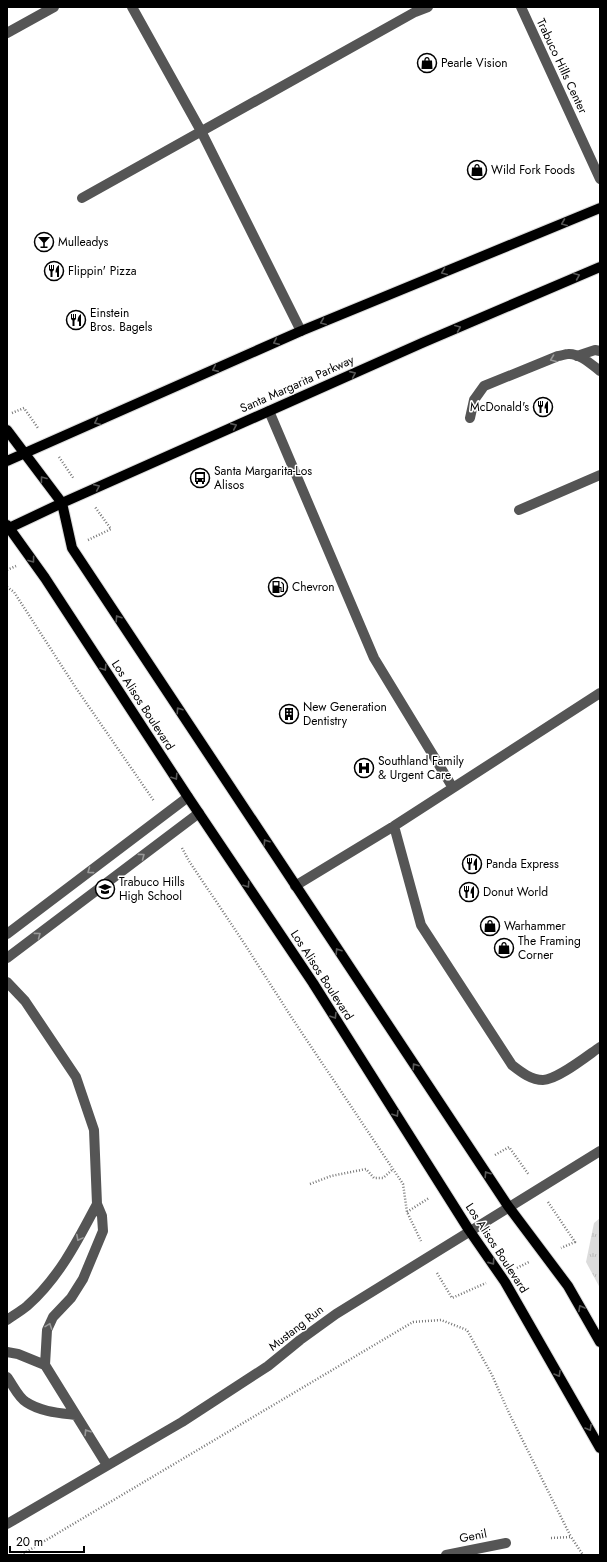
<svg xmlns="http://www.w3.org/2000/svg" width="607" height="1562" font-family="Jost,sans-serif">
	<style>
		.grass { fill: url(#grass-tufts) }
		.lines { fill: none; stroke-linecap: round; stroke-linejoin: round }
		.major-casing { stroke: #dbdbdb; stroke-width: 12 }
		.path { stroke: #777; stroke-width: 2.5; stroke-dasharray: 1 2; stroke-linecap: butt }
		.minor { stroke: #555; stroke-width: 10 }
		.major { stroke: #000; stroke-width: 10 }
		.oneway { stroke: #595959 }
		.oneway2 { stroke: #999 }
		.labels { text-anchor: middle; stroke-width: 3; stroke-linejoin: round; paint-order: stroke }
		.poi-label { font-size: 12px; fill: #000; stroke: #fff; text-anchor: start }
		.street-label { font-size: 12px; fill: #000; stroke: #fff }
	</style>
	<defs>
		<pattern id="grass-tufts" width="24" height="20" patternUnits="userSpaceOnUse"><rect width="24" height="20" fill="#dcdcdc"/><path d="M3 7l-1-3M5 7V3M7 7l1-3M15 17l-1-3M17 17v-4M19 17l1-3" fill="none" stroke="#bbb"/></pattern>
	</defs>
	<rect width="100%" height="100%" fill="#fff"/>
	<!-- grass -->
	<path class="grass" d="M600,1218V1288L586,1262L594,1223Z"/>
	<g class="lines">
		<!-- major casing -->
		<g class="major-casing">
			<path id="major" d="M7,430L62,503L72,548L508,1206L568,1286L600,1342
				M7,461L301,331L600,208
				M7,525L45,578L188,797L313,983L469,1230L505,1282L600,1448
				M7,529L62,503L422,343L600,267"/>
		</g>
		<!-- path -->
		<path class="path" d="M12,413L24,408L38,428
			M59,457L74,479
			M88,540L111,529L95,507
			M7,570L16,566
			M7,587L14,592L76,688L154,801
			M182,848L189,861L242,940L292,1018L403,1184L407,1212L421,1241
			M495,1155L509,1147L529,1175
			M310,1184L331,1176L366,1169L374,1178H383L393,1169
			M548,1202L575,1242L561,1248
			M407,1212L429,1198
			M517,1268L529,1262
			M437,1273L452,1298L486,1283
			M551,1538L571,1537L583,1555
			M21,1555L413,1322L441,1320L467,1330L492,1375L509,1413L571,1537"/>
		<!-- minor -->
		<path class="minor" d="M132,7L201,131L301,331
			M521,7L600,179
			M7,33L54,7
			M82,198L415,12L428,7
			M577,356L595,350L600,351
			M269,411L374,658L453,788
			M470,418L474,400L484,386L558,356C561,356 565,354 568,354C579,353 591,364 600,371
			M519,510L600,475
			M394,826L421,925L512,1065C521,1072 531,1080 543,1080C557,1080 587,1056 600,1047
			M295,886L394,826L600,693
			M7,934L188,797
			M7,958L199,813
			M7,982L25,1001L76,1077L94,1130L97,1204L102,1216L103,1231L83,1279L71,1298L53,1317L47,1330L45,1365L107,1465
			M7,1320C14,1315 21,1311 27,1306C59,1278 78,1240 97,1204
			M7,1352L18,1354L45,1365
			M7,1377C13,1385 18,1397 26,1402C41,1412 60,1413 76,1415
			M7,1524L182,1422L268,1366L300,1340L336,1314L600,1151
			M446,1555L506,1543"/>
		<!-- major -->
		<use href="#major" class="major"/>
	</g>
	<!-- one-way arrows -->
	<defs><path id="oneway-chevron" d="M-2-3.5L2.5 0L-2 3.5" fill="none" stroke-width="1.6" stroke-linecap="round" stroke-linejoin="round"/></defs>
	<g class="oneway">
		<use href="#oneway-chevron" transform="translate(564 223) rotate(158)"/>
		<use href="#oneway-chevron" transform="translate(444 272) rotate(158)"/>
		<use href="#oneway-chevron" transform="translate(577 276) rotate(-23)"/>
		<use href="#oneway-chevron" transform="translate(323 322) rotate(158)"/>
		<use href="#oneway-chevron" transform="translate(458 328) rotate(-23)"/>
		<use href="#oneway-chevron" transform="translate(276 342) rotate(156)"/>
		<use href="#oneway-chevron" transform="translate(215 369) rotate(156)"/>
		<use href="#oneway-chevron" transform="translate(353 374) rotate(-24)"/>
		<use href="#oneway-chevron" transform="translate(97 422) rotate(156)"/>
		<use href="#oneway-chevron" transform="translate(234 426) rotate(-24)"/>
		<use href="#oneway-chevron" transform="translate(43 479) rotate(-127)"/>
		<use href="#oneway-chevron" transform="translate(97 487) rotate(-24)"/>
		<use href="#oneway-chevron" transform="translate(32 560) rotate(54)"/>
		<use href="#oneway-chevron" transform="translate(118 618) rotate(-123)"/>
		<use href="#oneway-chevron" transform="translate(104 668) rotate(57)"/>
		<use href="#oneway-chevron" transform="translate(179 710) rotate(-124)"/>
		<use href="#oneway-chevron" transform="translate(175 777) rotate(57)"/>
		<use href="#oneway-chevron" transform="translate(266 842) rotate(-123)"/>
		<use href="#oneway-chevron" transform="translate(247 885) rotate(56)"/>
		<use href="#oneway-chevron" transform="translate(338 951) rotate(-123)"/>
		<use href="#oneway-chevron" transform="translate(334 1016) rotate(58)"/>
		<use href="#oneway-chevron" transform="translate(415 1066) rotate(-124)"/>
		<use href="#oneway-chevron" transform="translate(396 1114) rotate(58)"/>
		<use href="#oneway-chevron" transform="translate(487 1174) rotate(-123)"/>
		<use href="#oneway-chevron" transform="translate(492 1262) rotate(55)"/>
		<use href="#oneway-chevron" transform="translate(581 1308) rotate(-119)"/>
		<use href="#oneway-chevron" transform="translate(558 1374) rotate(60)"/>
		<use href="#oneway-chevron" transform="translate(589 1428) rotate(60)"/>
	</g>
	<g class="oneway2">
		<use href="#oneway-chevron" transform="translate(553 359) rotate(159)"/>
		<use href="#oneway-chevron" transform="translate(142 856) rotate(-37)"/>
		<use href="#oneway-chevron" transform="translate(90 871) rotate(143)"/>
		<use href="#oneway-chevron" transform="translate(38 935) rotate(-37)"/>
		<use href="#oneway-chevron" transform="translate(79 1238) rotate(118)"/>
		<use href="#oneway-chevron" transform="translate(49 1326) rotate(-70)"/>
		<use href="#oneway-chevron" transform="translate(87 1432) rotate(-122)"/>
	</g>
	<!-- icons -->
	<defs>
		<g id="shop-ring" transform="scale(1)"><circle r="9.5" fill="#fff" stroke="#000" stroke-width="1.5"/><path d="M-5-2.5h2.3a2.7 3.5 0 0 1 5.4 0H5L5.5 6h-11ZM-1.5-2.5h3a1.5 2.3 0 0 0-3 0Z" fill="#000"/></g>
		<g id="bar-ring" transform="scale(1)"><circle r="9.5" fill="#fff" stroke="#000" stroke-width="1.5"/><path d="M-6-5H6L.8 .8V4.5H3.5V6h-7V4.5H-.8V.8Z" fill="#000"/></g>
		<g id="restaurant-ring" transform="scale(1)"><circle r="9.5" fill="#fff" stroke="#000" stroke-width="1.5"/><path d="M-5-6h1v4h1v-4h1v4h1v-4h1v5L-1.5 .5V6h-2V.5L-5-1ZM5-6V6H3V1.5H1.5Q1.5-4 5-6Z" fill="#000"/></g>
		<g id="bus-ring" transform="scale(1)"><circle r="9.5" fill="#fff" stroke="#000" stroke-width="1.5"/><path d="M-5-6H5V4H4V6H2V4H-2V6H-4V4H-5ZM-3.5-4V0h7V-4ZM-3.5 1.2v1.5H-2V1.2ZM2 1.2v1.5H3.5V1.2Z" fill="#000"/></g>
		<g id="fuel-ring" transform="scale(1)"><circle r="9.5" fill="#fff" stroke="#000" stroke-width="1.5"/><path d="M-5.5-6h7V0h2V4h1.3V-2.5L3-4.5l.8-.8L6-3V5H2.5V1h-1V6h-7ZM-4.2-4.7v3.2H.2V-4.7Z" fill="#000"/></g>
		<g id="building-ring" transform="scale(1)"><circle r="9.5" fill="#fff" stroke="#000" stroke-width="1.5"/><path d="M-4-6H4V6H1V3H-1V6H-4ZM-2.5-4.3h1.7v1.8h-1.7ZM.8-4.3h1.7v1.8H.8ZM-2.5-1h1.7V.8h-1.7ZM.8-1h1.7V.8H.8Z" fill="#000"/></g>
		<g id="hospital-ring" transform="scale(1)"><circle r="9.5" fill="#fff" stroke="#000" stroke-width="1.5"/><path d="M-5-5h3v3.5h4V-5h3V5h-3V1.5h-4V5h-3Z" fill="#000"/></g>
		<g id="school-ring" transform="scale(1)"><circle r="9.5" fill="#fff" stroke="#000" stroke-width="1.5"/><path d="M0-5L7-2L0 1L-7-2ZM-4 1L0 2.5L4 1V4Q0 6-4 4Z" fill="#000"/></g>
	</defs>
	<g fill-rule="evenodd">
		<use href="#shop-ring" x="427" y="63"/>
		<use href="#shop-ring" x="477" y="170"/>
		<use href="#bar-ring" x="44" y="242"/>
		<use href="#restaurant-ring" x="54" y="271"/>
		<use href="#restaurant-ring" x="76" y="320"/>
		<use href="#restaurant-ring" x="543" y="407"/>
		<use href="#bus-ring" x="200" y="478"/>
		<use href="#fuel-ring" x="278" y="587"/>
		<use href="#building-ring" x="289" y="714"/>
		<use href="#hospital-ring" x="364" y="768"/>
		<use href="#restaurant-ring" x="472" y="864"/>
		<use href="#school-ring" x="105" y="889"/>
		<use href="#restaurant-ring" x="469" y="892"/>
		<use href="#shop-ring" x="490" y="926"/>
		<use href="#shop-ring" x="504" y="948"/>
	</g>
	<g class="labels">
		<!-- poi labels -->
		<g class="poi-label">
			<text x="441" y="67">Pearle Vision</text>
			<text x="491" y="174">Wild Fork Foods</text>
			<text x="58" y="246">Mulleadys</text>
			<text x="68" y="275">Flippin' Pizza</text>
			<text x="90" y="317">Einstein<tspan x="90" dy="14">Bros. Bagels</tspan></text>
			<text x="529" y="411" text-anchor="end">McDonald's</text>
			<text x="214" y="475">Santa Margarita-Los<tspan x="214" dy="14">Alisos</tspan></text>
			<text x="292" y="591">Chevron</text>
			<text x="303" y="711">New Generation<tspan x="303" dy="14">Dentistry</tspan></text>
			<text x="378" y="765">Southland Family<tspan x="378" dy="14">&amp; Urgent Care</tspan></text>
			<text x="486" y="868">Panda Express</text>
			<text x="119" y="886">Trabuco Hills<tspan x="119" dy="14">High School</tspan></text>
			<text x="483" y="896">Donut World</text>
			<text x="504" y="930">Warhammer</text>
			<text x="518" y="945">The Framing<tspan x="518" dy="14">Corner</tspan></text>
		</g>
		<!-- street labels -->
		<g class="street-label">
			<text transform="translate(562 66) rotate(65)" y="4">Trabuco Hills Center</text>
			<text transform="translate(297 384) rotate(-24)" y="4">Santa Margarita Parkway</text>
			<text transform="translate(143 705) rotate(57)" y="4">Los Alisos Boulevard</text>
			<text transform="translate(322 975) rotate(57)" y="4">Los Alisos Boulevard</text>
			<text transform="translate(497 1248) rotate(57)" y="4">Los Alisos Boulevard</text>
			<text transform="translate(296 1328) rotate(-38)" y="4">Mustang Run</text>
			<text transform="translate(473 1536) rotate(-11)" y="4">Genil</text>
		</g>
	</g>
	<!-- border -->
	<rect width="607" height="1562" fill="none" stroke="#000000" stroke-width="16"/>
	<!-- scale -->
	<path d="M10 1546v6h74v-6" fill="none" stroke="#000000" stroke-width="2"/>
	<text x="16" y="1546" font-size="12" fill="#000000" stroke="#ffffff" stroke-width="3" paint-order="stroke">20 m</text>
</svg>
